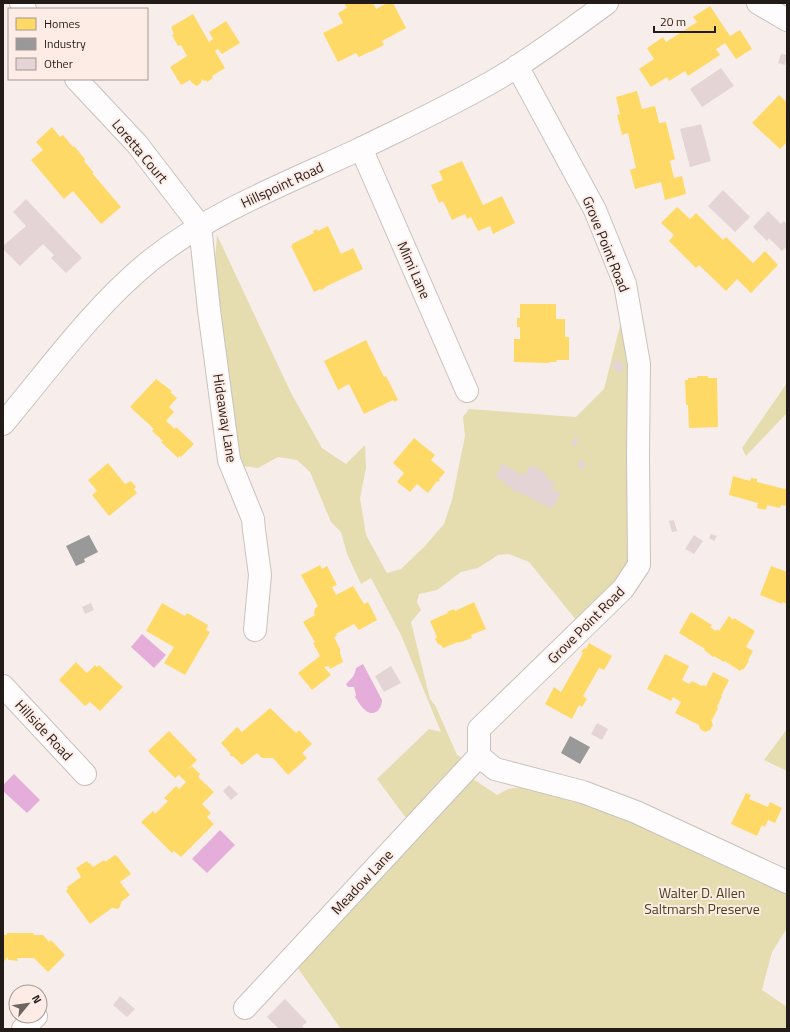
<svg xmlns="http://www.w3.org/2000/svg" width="790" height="1032" font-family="'Titillium Web',sans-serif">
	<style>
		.green { fill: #e5dcaf }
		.water { fill: #e5add9 }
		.homes { fill: #ffd966 }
		.industry { fill: #999 }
		.building { fill: #e4d4d5 }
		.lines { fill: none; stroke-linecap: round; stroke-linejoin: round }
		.minor-casing { stroke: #c9c1be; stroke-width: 24 }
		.minor { stroke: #fefcfc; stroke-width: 22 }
		.labels { text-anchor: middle; stroke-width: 4; stroke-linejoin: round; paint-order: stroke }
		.street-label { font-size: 14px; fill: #231b18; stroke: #fdebe5 }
		.park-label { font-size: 14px; fill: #49451b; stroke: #fdebe5 }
	</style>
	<rect width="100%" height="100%" fill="#f7eeeb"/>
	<!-- green -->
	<path class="green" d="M217,235L291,393L322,448L346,464L365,445L366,468L360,498L366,535L387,573L401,569L425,546L444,524L452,500L465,436L463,417L469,409L576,417L604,389L623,314L631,375L629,567L621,582L577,621L529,562L509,554L498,555L478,568L461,572L437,590L419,594L417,602L421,610L411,622L430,699L435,705L457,755L462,758L461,767L470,777L497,795L508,789L540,784L582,797L787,892V928L772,952L762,990L787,1007V1029H341L297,967L418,834L377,779L429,729L441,732L401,635L371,578L361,584L347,554L341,532L331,522L310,472L297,460L278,457L258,468L237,465L212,297Z
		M787,383V415H785L746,456L742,448Z
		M787,729V771L764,760Z"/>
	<!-- water -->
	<path class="water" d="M142,634L166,655L154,668L131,647Z
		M363,664L382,700C382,709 374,718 365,710C361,707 358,701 355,697L356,695L354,687H348L346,684C351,679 355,676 356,668Z
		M14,774L40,800L27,813L3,791V785Z
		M220,830L235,845L207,873L192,859Z"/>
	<!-- homes -->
	<path class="homes" d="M344,3H373L376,9L387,3H393L406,28L382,41L384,45L370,52H369L359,57L356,53L338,62L323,33L343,23L338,13L347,8Z
		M710,6L730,36L740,30L752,49L736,59L725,43L716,49L720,55L688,76L685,71L669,81L667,77L651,87L639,69L654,59L647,48L663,37L666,42L697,22L693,17Z
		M193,14L209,42L213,39L209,32L226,21L240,43L222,54L218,49L215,51L225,68L212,76L213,78L207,82L206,80L204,81L202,79L201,83L197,86L193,84L190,80L181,85L170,67L187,56L181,45L178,46L172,35L174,34L171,27Z
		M637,91L642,109L655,106L659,123L666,122L675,159L670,161L674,178L682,176L686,194L665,200L661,182L635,189L630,170L636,168L628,133L622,135L617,115L620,114L616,97Z
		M779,95L787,102V144L786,143L780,149L752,123Z
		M52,127L60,137L63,135L73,147L74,146L85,159L84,161L94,173H92L121,207L101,224L73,191L64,199L31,160L43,150L36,142Z
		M462,161L483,205L502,196L515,223L493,234L490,226L478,231L471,217L467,219L465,214L452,220L443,201L439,203L431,185L443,180L439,171Z
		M677,207L690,219L696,213L723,240L726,237L753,263L765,251L778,265L751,293L737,279L726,291L699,265L696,268L669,241L674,235L661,223Z
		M328,226L341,254L353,248L363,269L325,287V288L321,290L320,289L314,292L291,246H292V244L314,233L313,231L317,229L318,231Z
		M520,304H556V319H565V337H569V360H557L556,362H549V363L514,362V339H520V327H517V318H520Z
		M366,340L384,377L386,376L398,400L394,402L393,400L364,414L349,384L338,390L324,361Z
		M697,376H708V378H717L718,427L689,428L688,405H686L685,380H688V378H697Z
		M156,379L172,391L170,392L177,398L169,407L174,412L166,421L175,429L176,427L194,444L181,457L179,456L178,458L161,442L163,441L152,431L154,429L130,407Z
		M414,438L435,455L431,460L445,472L439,479L440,480L438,482L437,481L428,493L417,484L410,492L397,482L404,473L393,463Z
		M108,463L125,484L131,481L136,487L134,489L137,493L109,516L92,495L97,491L88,480Z
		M733,476L750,481L751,478L757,479V482L785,489L787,485V506L781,505L780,508L767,505L766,510L757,508L758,503L729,495Z
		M320,565L322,569L327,566L337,585L332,587L336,595L353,586L364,604L368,602L377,620L359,630L354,624L336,634L337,636L334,637L340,649V653L343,662L330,669L329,666L324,667L331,675L312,690L298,673L320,656L313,643L315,642L303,622L315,615L314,613L315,608L318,606L301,575Z
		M771,566L787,572V604L782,602V604L760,595Z
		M474,602L486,629L471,635L472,638L458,643V642L443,648L441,645L438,644L435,639L437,637L430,621L448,613L447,612L454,609L455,611Z
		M162,603L185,616L187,613L208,625L206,630L210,632L185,675L164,663L174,647L146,631Z
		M691,612L712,625L710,627L716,631L717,629L719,631L729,616L733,620L734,618L755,631L746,647L753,651L748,660L749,661L743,670L742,669L740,671L725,661L724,662L714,656L713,657L704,650L705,649L679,633Z
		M589,643L612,656L604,670L599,668L583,696L587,699L582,707L579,705L572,719L545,704L554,687L561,692L581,657L583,653L581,652L584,648L586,649Z
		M665,654L689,666L682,680L689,684L692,681L702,686L703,685L706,686L713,672L729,680L721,696H722L717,707L718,708L712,720L711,719L713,725L710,730L705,732L700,729L699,725L675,713L681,702L673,697L671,701L647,689Z
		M76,662L87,673L95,665L97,667L99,665L123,687L100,711L90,702L85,706L59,680Z
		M270,708L296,733L299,730L312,744L302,753L307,758L288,775L273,758H262L257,753L242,765L233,756L232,757L229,754H231L221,743L237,727L242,732Z
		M169,731L197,760L186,771L192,766L200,774L198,777L214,792L202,804L211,813L207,817L214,824L181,857L174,851L172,853L141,822L153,811L155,814L168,801L164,798L176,786L179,789L186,782L179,775L175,778L148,751Z
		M746,793L751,795L749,799L768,807L770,802L782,808L775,823L768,820L765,827L762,825L757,836L731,824Z
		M115,855L117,856L131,874L120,882L130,895L121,902L120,907L118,909L112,908L90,924L66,891L68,889L67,887L81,877L76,868L87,861L89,864L90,863L93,867L104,860L105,862Z
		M7,933H34L33,935H43L49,942L51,940L65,955L48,972L34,958H17L18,961L8,960V957L3,962V935H7Z"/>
	<!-- industry -->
	<path class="industry" d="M89,535L98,552L84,559L85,562L76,566L66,546Z
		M570,736L590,747L580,764L561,753Z"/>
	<!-- building -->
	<path class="building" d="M781,54L787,55L785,65L778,63Z
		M721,68L734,86L702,107L690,89Z
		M701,124L711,161L690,167L680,129Z
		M723,190L750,217L735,232L708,206Z
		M26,199L82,258L66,273L51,258L54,255L43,244L20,266L3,249V246L26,226L13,212Z
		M768,211L781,224L784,221L787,225V246L782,251L769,238L767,241L753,227Z
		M617,359L625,367L619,373L611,365Z
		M575,437L579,439L574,447L571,445Z
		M580,460L586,463L583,469L577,466Z
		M502,464L524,476L531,465L547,474L545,477L555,483L552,489L561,493L552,509L517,491L516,492L512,490L513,489L504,484L505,482L496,477Z
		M674,520L677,531L672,532L669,521Z
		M711,534L717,536L714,541L709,538Z
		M694,535L703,541L694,554L685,549Z
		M91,603L94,610L85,614L82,607Z
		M391,666L401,683L384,692L375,676Z
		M597,723L608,729L602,740L591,734Z
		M229,785L238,794L231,800L223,791Z
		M120,996L135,1009L127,1017L113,1005Z
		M285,999L307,1022L302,1026L305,1029H279L267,1017Z"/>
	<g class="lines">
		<!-- minor casing -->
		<g class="minor-casing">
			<path id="minor" d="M21,3L25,9
				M758,3L787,20
				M76,79L137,144L200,226L209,310L229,460L253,519L254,530L260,575L255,630
				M361,148L467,391
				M3,424C50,368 94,306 151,260C214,210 290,182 362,148C409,125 457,103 502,76C538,54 573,28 607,3
				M3,686L85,774
				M479,756V729L623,589L639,565L638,454L639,364L625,284L595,210L517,66
				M479,756L495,769L583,792L636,812L787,882
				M245,1008L479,756
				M23,1029L36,1016"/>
		</g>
		<!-- minor -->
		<use href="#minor" class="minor"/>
	</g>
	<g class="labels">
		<!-- street labels -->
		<g class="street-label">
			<text transform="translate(140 151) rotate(50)" y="5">Loretta Court</text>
			<text transform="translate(282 185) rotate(-25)" y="5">Hillspoint Road</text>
			<text transform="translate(606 244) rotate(68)" y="5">Grove Point Road</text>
			<text transform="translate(414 270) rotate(66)" y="5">Mimi Lane</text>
			<text transform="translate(225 418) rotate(81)" y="5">Hideaway Lane</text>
			<text transform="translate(586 625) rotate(-45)" y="5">Grove Point Road</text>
			<text transform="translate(44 730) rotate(47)" y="5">Hillside Road</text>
			<text transform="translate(362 882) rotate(-47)" y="5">Meadow Lane</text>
		</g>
		<!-- park labels -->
		<g class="park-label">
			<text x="702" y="898">Walter D. Allen<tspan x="702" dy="16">Saltmarsh Preserve</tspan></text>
		</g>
	</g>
	<!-- border -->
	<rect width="790" height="1032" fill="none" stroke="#231b18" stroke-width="8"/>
	<!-- legend -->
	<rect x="8" y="8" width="140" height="72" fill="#fdebe5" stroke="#a69893"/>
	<rect x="16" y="18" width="20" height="12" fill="#ffd966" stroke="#a69893"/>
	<text x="44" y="28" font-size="12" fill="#231b18">Homes</text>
	<rect x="16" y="38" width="20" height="12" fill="#999999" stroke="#a69893"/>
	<text x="44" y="48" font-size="12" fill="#231b18">Industry</text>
	<rect x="16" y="58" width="20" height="12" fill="#e4d4d5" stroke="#a69893"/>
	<text x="44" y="68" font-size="12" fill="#231b18">Other</text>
	<!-- north arrow -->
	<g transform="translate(28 1004) rotate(61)"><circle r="19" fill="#fdebe5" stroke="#a69893"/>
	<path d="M0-3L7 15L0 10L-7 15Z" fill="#6d6562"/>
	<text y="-6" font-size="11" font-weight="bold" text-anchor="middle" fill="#231b18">N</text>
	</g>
	<!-- scale -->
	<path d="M654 26v6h61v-6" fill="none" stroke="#231b18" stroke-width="2"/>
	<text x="660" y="26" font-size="12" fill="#231b18" stroke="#fdebe5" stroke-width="3" paint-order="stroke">20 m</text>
</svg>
